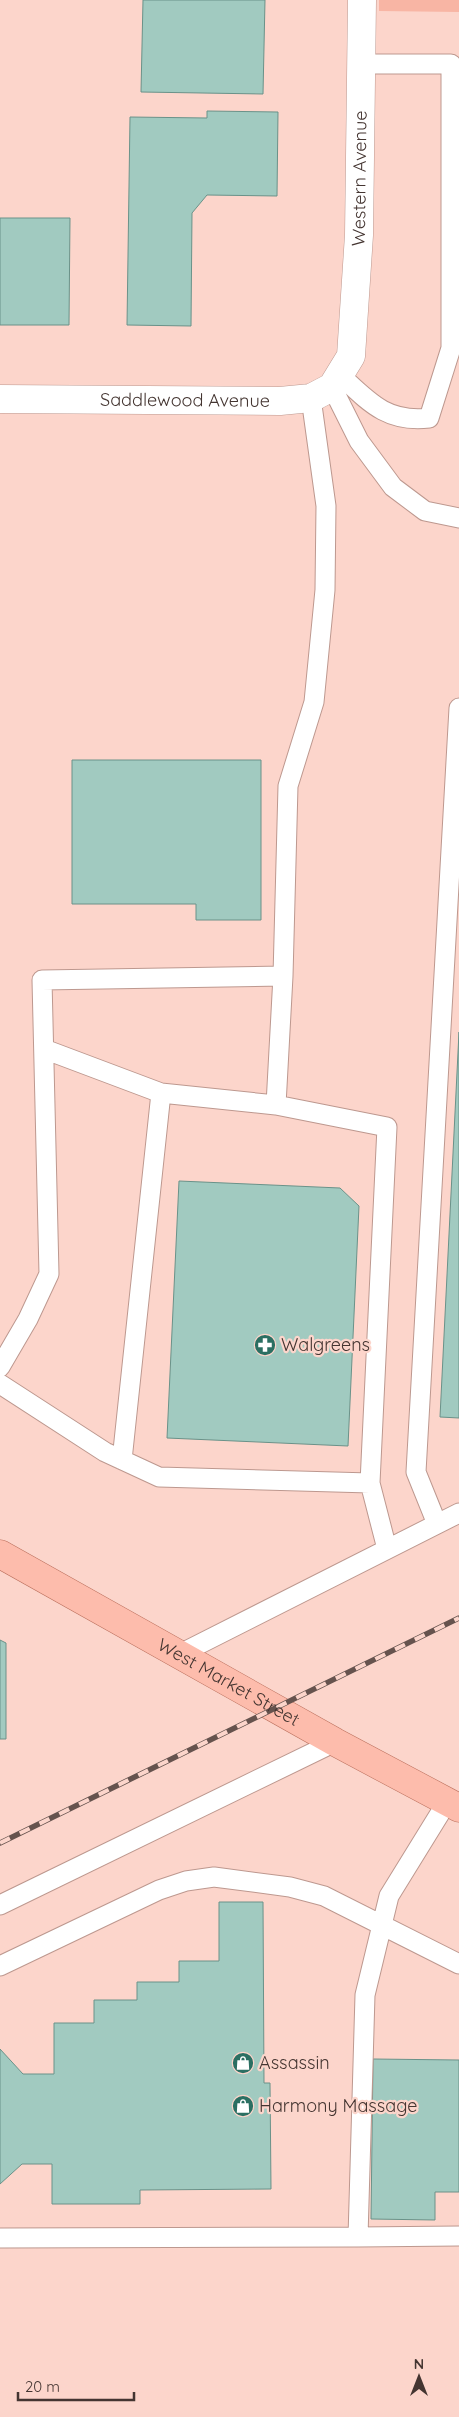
<svg xmlns="http://www.w3.org/2000/svg" width="459" height="2417" font-family="Quicksand,sans-serif">
	<style>
		.green { fill: #f8b5a4 }
		.building { fill: #a1cac0; stroke: #6a9289 }
		.lines { fill: none; stroke-linecap: round; stroke-linejoin: round }
		.lane-casing { stroke: #bd988f; stroke-width: 21 }
		.street-casing { stroke: #bd988f; stroke-width: 29 }
		.primary-casing { stroke: #bb705d; stroke-width: 29 }
		.lane { stroke: #fff; stroke-width: 19 }
		.street { stroke: #fff; stroke-width: 28 }
		.primary { stroke: #fdbcac; stroke-width: 28 }
		.rail-casing { stroke: #66534e; stroke-width: 5.5 }
		.rail { stroke: #fcd5cb; stroke-width: 4; stroke-dasharray: 11; stroke-linecap: butt }
		.labels { text-anchor: middle; stroke-width: 4.5; stroke-linejoin: round; paint-order: stroke }
		.street-label { font-size: 18px; fill: #443531; stroke: #fcd5cb }
		.poi-label { font-size: 18px; fill: #443531; stroke: #fcd5cb; text-anchor: start }
	</style>
	<rect width="100%" height="100%" fill="#fcd5cb"/>
	<!-- green -->
	<path class="green" d="M379,0H459V12L379,11Z"/>
	<!-- building -->
	<path class="building" d="M143,0H265L263,94L141,92Z
		M207,111L278,112L277,196L207,195L192,213L191,326L127,325L130,117L207,118Z
		M0,218H70L69,325H0Z
		M72,760H261V920H196V904H72Z
		M459,1032V1418L440,1417Z
		M179,1181L340,1188L359,1206L348,1446L167,1438Z
		M0,1640L6,1643V1739H0Z
		M219,1902H263L264,2083H270L271,2189L140,2190V2204H52V2164H22L0,2184V2049L23,2074H54V2023H94V2000H137V1982H179V1961H219Z
		M373,2059L459,2060V2192H435V2220L371,2219Z"/>
	<g class="lines">
		<!-- lane casing -->
		<g class="lane-casing">
			<path id="lane" d="M339,374C368,401 386,423 429,418L451,348V64H361
				M332,387L359,441L393,487L425,511L459,518
				M283,976L276,1105L387,1127L370,1483L387,1549
				M44,1049L161,1093
				M0,1367L28,1319L49,1274L42,980L283,976L288,786L314,702L325,590L326,506L311,398
				M0,1384L105,1452L159,1477L370,1483
				M122,1460L161,1093L276,1105
				M437,1524L416,1472L459,708
				M178,1655L459,1513
				M0,1905L335,1742
				M0,1966L159,1890L186,1881L214,1877L290,1887L324,1896L459,1964
				M358,2237L459,2236
				M0,2238L358,2237L365,1995L389,1896L447,1802"/>
		</g>
		<!-- street casing -->
		<g class="street-casing">
			<g id="street">
				<path id="s1" d="M0,399L280,401L311,398L332,387L351,356L359,235L362,0"/>
			</g>
		</g>
		<!-- primary casing -->
		<g class="primary-casing">
			<g id="primary">
				<path id="s2" d="M0,1554L335,1742L459,1808"/>
			</g>
		</g>
		<!-- lane -->
		<use href="#lane" class="lane"/>
		<!-- street -->
		<use href="#street" class="street"/>
		<!-- primary -->
		<use href="#primary" class="primary"/>
		<!-- rail casing -->
		<g class="rail-casing">
			<path id="rail" d="M0,1843L459,1618"/>
		</g>
		<!-- rail -->
		<use href="#rail" class="rail"/>
	</g>
	<!-- icons -->
	<defs>
		<g id="pharmacy-disc" transform="scale(1.125)"><circle r="9.5" fill="#2b6f62" stroke="#fcd5cb"/><path d="M-2-6h4v4h4v4h-4v4h-4v-4h-4v-4h4Z" fill="#fff"/></g>
		<g id="shop-disc" transform="scale(1.125)"><circle r="9.5" fill="#2b6f62" stroke="#fcd5cb"/><path d="M-5-2.5h2.3a2.7 3.5 0 0 1 5.4 0H5L5.5 6h-11ZM-1.5-2.5h3a1.5 2.3 0 0 0-3 0Z" fill="#fff"/></g>
	</defs>
	<g fill-rule="evenodd">
		<use href="#pharmacy-disc" x="265" y="1345"/>
		<use href="#shop-disc" x="243" y="2063"/>
		<use href="#shop-disc" x="243" y="2106"/>
	</g>
	<g class="labels">
		<!-- street labels -->
		<g class="street-label">
			<text dy="6" stroke="none"><textPath href="#s1" startOffset="549">Western Avenue</textPath></text>
			<text dy="6" stroke="none"><textPath href="#s1" startOffset="185">Saddlewood Avenue</textPath></text>
			<text dy="6" stroke="none"><textPath href="#s2" startOffset="262">West Market Street</textPath></text>
		</g>
		<!-- poi labels -->
		<g class="poi-label">
			<text x="281" y="1351">Walgreens</text>
			<text x="259" y="2069">Assassin</text>
			<text x="259" y="2112">Harmony Massage</text>
		</g>
	</g>
	<!-- north arrow -->
	<g transform="translate(419 2377)" stroke="#fcd5cb" stroke-width="4" paint-order="stroke">
	<path d="M0-4L9 19L0 12L-9 19Z" fill="#443531"/>
	<text y="-8" font-size="14" font-weight="bold" text-anchor="middle" fill="#443531">N</text>
	</g>
	<!-- scale -->
	<path d="M18 2392v8h116v-8" fill="none" stroke="#443531" stroke-width="2.5"/>
	<text x="25" y="2392" font-size="15" fill="#443531" stroke="#fcd5cb" stroke-width="4" paint-order="stroke">20 m</text>
</svg>
